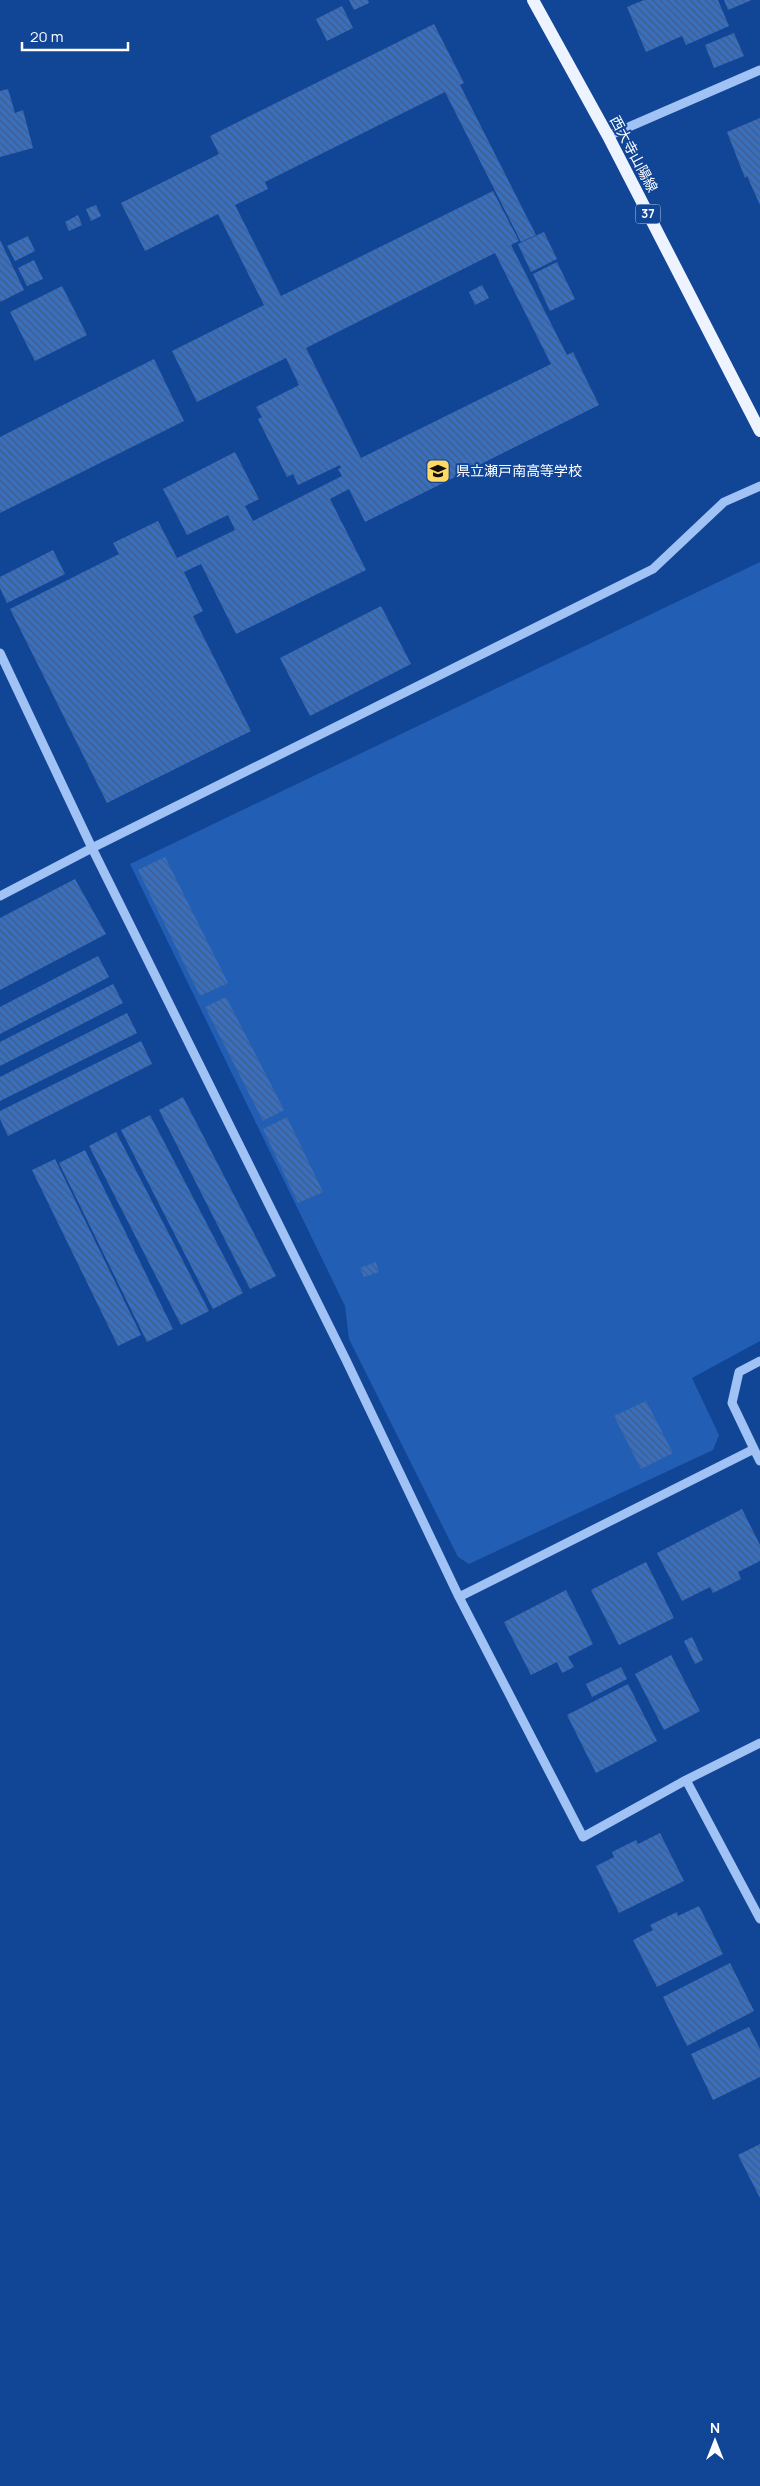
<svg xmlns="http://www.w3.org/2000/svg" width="760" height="2486" font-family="Manrope,'Noto Sans JP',sans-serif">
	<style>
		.pitch { fill: #235eb5 }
		.building { fill: url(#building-back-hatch); fill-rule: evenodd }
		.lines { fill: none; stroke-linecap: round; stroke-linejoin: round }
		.minor { stroke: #a0c2f4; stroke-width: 9 }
		.major { stroke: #edf3ff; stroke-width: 12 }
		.labels { text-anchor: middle; stroke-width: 4; stroke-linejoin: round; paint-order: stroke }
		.shield { fill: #114596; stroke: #b8c7e0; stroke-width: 1 }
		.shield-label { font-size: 12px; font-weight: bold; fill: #fff }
		.street-label { font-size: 14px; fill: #fff; stroke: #114596 }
		.poi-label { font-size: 14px; fill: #fff; stroke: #114596; text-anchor: start }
	</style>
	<defs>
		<pattern id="building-back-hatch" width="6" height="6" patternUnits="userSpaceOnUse" patternTransform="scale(1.25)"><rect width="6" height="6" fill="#396fbe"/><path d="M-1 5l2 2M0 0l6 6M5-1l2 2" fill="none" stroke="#435c7f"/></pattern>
	</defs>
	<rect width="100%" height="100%" fill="#114596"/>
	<!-- pitch -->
	<path class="pitch" d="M760,562V1341L692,1378L719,1435L713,1450L469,1564L458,1557L349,1339L345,1306L130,864Z"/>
	<!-- building -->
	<path class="building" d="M349,0H368L369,3L354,10Z
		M644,0H718L729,26L686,45L682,36L646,52L627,7Z
		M724,0H752L728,10Z
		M342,6L353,28L327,41L316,19Z
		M434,24L464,83L460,85L536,235L521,242L445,92L265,182L268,189L235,205L281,296L493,191L519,241L511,245L567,355L573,352L599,405L365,522L349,489L330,499L366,570L236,634L201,564L184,572L203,611L193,616L251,731L107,803L10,609L119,554L113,543L158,521L177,558L235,530L228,515L187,535L163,489L235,452L259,499L245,506L253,521L342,476L338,469L341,468L340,465L298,485L293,474L287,477L258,419L262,417L256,407L299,385L286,358L197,402L172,351L264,305L218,214L145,251L121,203L219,154L210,136ZM495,253L551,364L361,458L306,348Z
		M734,33L744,56L714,68L705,45Z
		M8,89L15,113L23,110L33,148L0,157V91Z
		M760,118V205L747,176L745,178L727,132Z
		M96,205L101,216L91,221L86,209Z
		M78,215L82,225L69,231L65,222Z
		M544,232L557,259L531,272L518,244Z
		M28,236L35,251L15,261L7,246Z
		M0,240L24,290L0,302Z
		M34,260L43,279L27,286L18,268Z
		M557,262L575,299L550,311L533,274Z
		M482,285L489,298L475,305L469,292Z
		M62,286L87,335L35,361L10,312Z
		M154,359L184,421L0,513V437Z
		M53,550L65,574L7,603L0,588V577Z
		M381,606L411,664L310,716L280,658Z
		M165,857L228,983L200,996L138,870Z
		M75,879L106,934L0,990V918Z
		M98,956L109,977L0,1034V1007Z
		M113,984L123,1003L0,1066V1042Z
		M226,997L284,1110L263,1121L205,1007Z
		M127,1013L137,1033L0,1101V1077Z
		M141,1041L152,1064L8,1136L0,1119V1111Z
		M183,1097L276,1276L250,1289L159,1110Z
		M150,1115L243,1293L213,1309L121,1130Z
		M287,1117L323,1192L298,1203L263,1129Z
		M116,1132L209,1311L181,1325L89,1146Z
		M85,1150L173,1329L147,1342L59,1163Z
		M55,1159L141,1335L118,1346L32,1170Z
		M376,1262L379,1272L364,1277L360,1268Z
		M646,1401L673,1453L641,1469L614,1416Z
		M742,1509L760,1545V1561L738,1572L741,1579L713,1593L710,1587L682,1601L657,1553Z
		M646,1562L674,1618L619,1645L591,1590Z
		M566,1590L593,1644L568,1657L574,1667L562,1673L557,1662L531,1675L504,1622Z
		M692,1637L703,1660L695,1664L684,1641Z
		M671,1655L700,1711L664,1730L635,1674Z
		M621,1667L627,1679L592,1697L586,1684Z
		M628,1684L657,1741L596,1773L567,1715Z
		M660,1833L684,1881L619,1913L596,1866L614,1857L612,1852L636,1840L638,1844Z
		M699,1906L723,1954L657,1987L633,1940L653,1930L650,1925L677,1912L678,1916Z
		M730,1963L754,2011L687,2046L663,1997Z
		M749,2027L760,2049V2077L713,2100L691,2054Z
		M760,2144V2198L738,2155Z"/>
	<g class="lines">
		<!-- minor -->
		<path class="minor" d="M608,136L760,70
			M0,653L92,848L346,1360L459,1597L583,1837L686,1780L760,1743
			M0,896L92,848L653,569L724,502L760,486
			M754,1449L760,1461
			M459,1597L754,1449L732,1403L739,1372L760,1361
			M686,1780L760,1919"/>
		<!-- major -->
		<path class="major" d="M533,0L608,136L760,431"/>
	</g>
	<!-- icons -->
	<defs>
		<g id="school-square" transform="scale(1.25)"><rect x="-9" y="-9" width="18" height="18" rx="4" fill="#ffd963" stroke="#114596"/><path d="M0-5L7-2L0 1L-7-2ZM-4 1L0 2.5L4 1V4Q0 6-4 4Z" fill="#111"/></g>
	</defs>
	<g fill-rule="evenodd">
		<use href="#school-square" x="438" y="471"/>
	</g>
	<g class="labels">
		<!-- shield labels -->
		<rect class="shield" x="635.5" y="204.5" width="25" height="19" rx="4"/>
		<g class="shield-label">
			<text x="648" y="218">37</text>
		</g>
		<!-- street labels -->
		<g class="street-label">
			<text transform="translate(634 154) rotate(62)" y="5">西大寺山陽線</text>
		</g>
		<!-- poi labels -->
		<g class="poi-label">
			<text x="456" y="476">県立瀬戸南高等学校</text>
		</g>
	</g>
	<!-- north arrow -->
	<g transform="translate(715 2441)" stroke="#114596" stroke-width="4" paint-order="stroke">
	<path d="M0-4L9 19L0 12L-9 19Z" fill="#ffffff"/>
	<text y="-8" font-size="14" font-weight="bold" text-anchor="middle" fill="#ffffff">N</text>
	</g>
	<!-- scale -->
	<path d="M22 42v8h106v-8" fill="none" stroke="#ffffff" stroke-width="2.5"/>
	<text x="30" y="42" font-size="15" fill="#ffffff" stroke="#114596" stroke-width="4" paint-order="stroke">20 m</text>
</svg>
